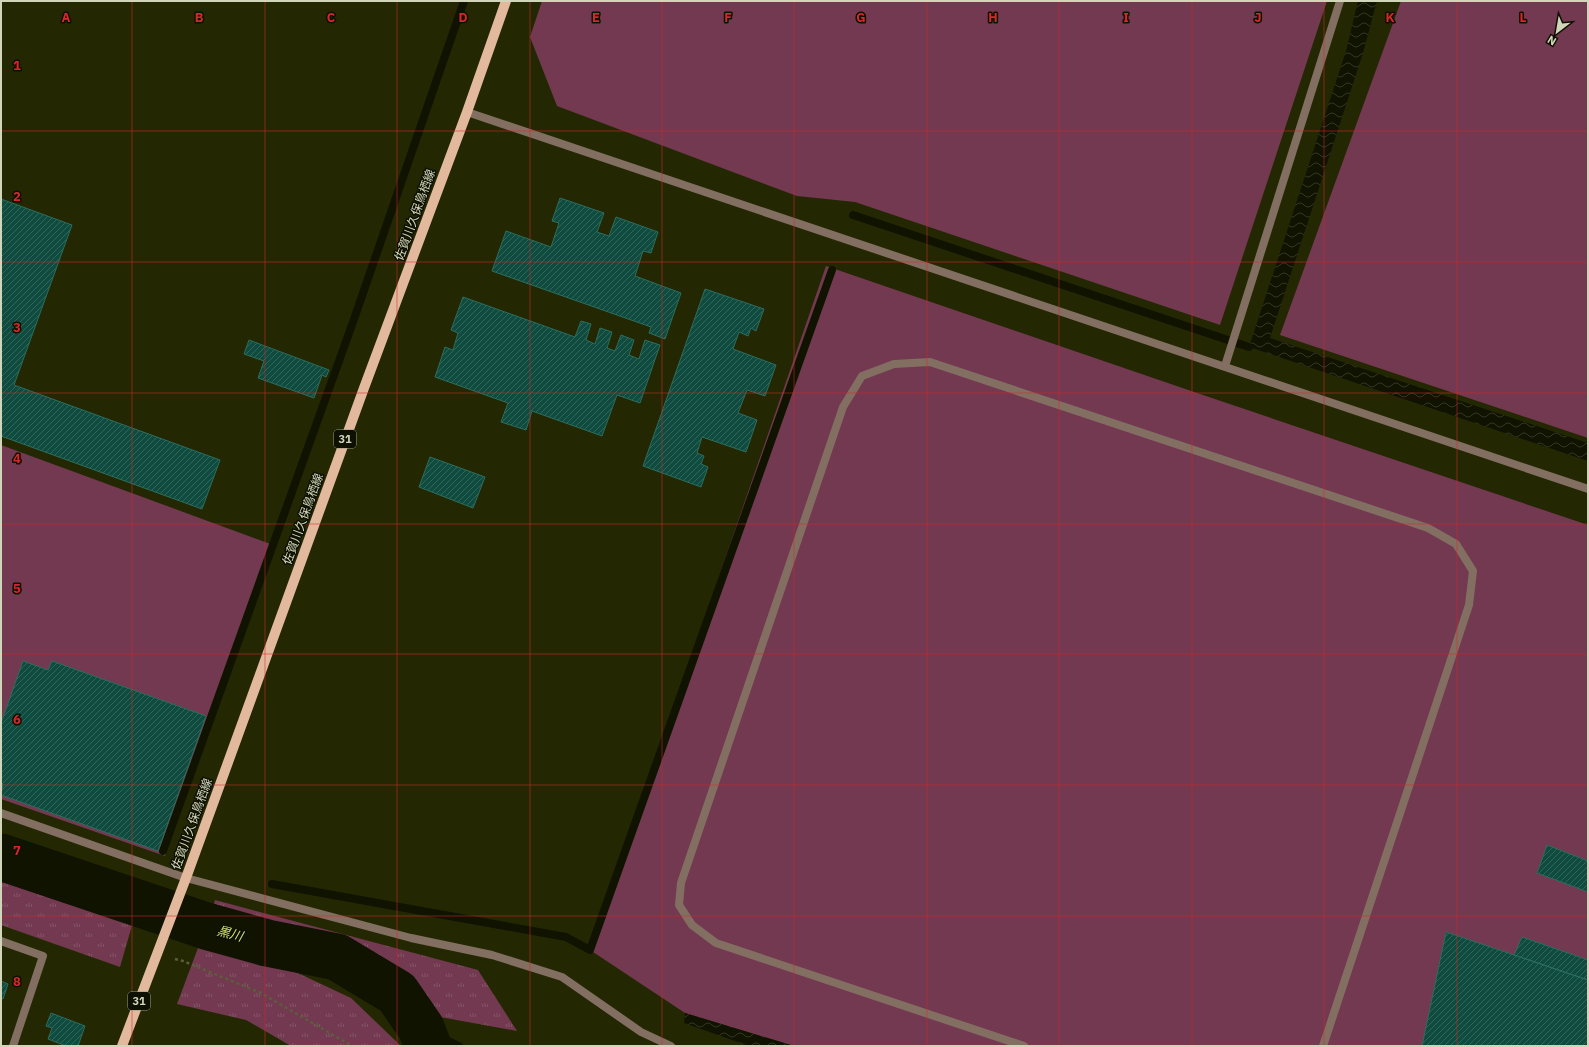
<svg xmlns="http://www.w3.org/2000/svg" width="1589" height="1047" font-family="'IBM Plex Sans','Noto Sans JP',sans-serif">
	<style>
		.grass { fill: url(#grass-tufts) }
		.garden { fill: #723950 }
		.water { fill: url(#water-waves) }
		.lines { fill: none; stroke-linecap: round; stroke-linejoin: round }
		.stream { stroke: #101300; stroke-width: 8 }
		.river { stroke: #101300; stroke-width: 47 }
		.building { fill: url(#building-hatch); stroke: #2c6d5e }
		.path { stroke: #5a5e3c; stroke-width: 2.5; stroke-dasharray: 3 3; stroke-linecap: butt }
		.pedestrian { stroke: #836f62; stroke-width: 8 }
		.minor { stroke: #836f62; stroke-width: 8 }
		.tertiary { stroke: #836f62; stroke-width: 8 }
		.primary { stroke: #e2b99d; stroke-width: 10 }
		.grid { fill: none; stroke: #d62828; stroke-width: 1; stroke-opacity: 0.55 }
		.labels { text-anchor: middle; stroke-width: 3; stroke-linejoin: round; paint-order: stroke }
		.shield { fill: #0e1001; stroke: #969b83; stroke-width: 1 }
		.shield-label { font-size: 11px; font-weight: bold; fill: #d1d6bb }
		.street-label { font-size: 12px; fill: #d1d6bb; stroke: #0e1001 }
		.water-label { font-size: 13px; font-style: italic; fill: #d3e274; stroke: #0e1001 }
		.grid-label { font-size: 13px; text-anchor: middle; font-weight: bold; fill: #d62828; stroke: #0e1001; stroke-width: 3; stroke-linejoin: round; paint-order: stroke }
	</style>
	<defs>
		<pattern id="grass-tufts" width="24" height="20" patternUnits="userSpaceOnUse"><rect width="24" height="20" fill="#723950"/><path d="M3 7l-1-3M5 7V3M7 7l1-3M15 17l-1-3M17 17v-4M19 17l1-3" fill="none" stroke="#855567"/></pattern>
		<pattern id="water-waves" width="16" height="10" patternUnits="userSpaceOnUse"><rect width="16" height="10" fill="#101300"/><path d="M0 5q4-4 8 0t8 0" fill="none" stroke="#323523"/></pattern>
		<pattern id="building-hatch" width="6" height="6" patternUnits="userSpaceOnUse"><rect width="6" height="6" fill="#0f4c3f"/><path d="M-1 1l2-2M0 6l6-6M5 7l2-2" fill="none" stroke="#316559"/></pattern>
	</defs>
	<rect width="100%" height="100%" fill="#242802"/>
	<!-- grass -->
	<path class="grass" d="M1,878L133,922L120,967L1,925Z
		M215,900L478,970L517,1031L440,1017L410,991L344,952L210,920Z
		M201,940L272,961L351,998L401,1046H291L246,1020L177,1004Z"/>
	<!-- garden -->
	<path class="garden" d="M542,1H1327L1220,325L855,202L797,196L557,106L530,37Z
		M1401,1H1588V438L1280,335Z
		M826,266L1200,394L1588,525V1046H794L685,1013L590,950Z
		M1,445L276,546L165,856L1,799Z"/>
	<!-- water -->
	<path class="water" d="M1358,1H1377L1363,53L1270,338L1588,443V461L1249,347L1346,51Z
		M685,1013L794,1046H749L684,1023Z"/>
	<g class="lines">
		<!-- stream -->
		<path class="stream" d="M853,215L1249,347
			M163,851L353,322L464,1
			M272,884L566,937L590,950L832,270
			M421,1028L459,1046"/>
		<!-- river -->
		<path class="river" d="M1,857L206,926L267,943L337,957L397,993L421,1028L428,1046"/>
	</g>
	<!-- building -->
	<path class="building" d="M560,198L604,213L597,232L609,236L616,217L658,232L651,253L643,251L635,276L681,293L665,339L649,333L651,327L492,271L506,231L551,247L559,223L552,221Z
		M1,199L72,225L14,385L220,460L202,509L1,436Z
		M705,289L764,309L756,331L751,328L748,336L739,332L733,349L776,365L765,396L747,390L738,413L757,420L746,452L702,437L697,453L704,456L701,464L708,467L701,487L643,466Z
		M463,297L575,337L581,321L591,324L586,340L595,344L600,328L612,332L607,348L615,351L621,335L634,340L629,355L639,359L645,340L660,345L640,403L617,395L602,436L532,411L526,430L501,422L508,403L435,377L445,347L453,350L458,333L451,330Z
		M249,340L329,370L326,377L322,375L314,398L258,378L264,361L244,354Z
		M430,457L485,477L473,508L419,487Z
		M23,661L48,670L52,661L206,716L158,851L1,795L3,784H1V723Z
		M1547,845L1588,861V892L1537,873Z
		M1446,932L1588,980V1046H1422Z
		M1522,937L1588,960V980L1514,955Z
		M1,981L8,984L3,999L1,998Z
		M51,1013L85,1026L78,1046H66L48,1039L52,1028L46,1026Z"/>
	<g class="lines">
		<!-- path -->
		<path class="path" d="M175,959L183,961L261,993L352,1046"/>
		<!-- pedestrian -->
		<path class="pedestrian" d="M1024,1046L716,943L692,925L679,905L681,883L843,407L862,376L894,364L930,362L1428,528L1456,544L1473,571L1469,605L1323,1046"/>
		<!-- minor -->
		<path class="minor" d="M1225,366L1340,1
			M1,813L186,878L411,938L492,955L562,977L641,1032L671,1046
			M1,941L43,956L13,1046"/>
		<!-- tertiary -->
		<path class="tertiary" d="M467,112L1588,489"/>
		<!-- primary -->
		<path class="primary" d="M122,1046L186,878L364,388L467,112L506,1"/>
	</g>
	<!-- grid -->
	<path class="grid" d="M132,1V1046M265,1V1046M397,1V1046M530,1V1046M662,1V1046M794,1V1046M927,1V1046M1059,1V1046M1192,1V1046M1324,1V1046M1457,1V1046M1,131H1588M1,262H1588M1,393H1588M1,524H1588M1,654H1588M1,785H1588M1,916H1588"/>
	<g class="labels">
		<!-- shield labels -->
		<g class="shield">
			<rect x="334" y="430" width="22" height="18" rx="3"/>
			<rect x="128" y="992" width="22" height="18" rx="3"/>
		</g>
		<g class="shield-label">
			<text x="345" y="443">31</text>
			<text x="139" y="1005">31</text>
		</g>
		<!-- street labels -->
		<g class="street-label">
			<text transform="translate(415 215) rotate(-70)" y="4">佐賀川久保鳥栖線</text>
			<text transform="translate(303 519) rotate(-70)" y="4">佐賀川久保鳥栖線</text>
			<text transform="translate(192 824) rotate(-70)" y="4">佐賀川久保鳥栖線</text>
		</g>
		<!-- water labels -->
		<g class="water-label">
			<text transform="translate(230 933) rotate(15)" y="5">黒川</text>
		</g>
	</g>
	<g class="grid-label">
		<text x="66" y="22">A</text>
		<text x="199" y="22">B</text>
		<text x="331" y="22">C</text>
		<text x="463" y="22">D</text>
		<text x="596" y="22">E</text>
		<text x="728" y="22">F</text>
		<text x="861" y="22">G</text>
		<text x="993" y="22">H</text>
		<text x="1126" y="22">I</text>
		<text x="1258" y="22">J</text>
		<text x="1390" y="22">K</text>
		<text x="1523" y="22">L</text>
		<text x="17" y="70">1</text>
		<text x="17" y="201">2</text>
		<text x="17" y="332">3</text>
		<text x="17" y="463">4</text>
		<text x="17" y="593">5</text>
		<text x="17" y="724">6</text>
		<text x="17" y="855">7</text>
		<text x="17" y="986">8</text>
	</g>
	<!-- border -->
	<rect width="1589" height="1047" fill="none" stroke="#d1d6bb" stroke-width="4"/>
	<!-- north arrow -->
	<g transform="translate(1557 32) rotate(211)" stroke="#0e1001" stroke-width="3" paint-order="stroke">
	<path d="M0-3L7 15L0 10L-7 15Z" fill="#d1d6bb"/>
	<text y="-6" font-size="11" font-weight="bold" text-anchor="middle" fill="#d1d6bb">N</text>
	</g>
</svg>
